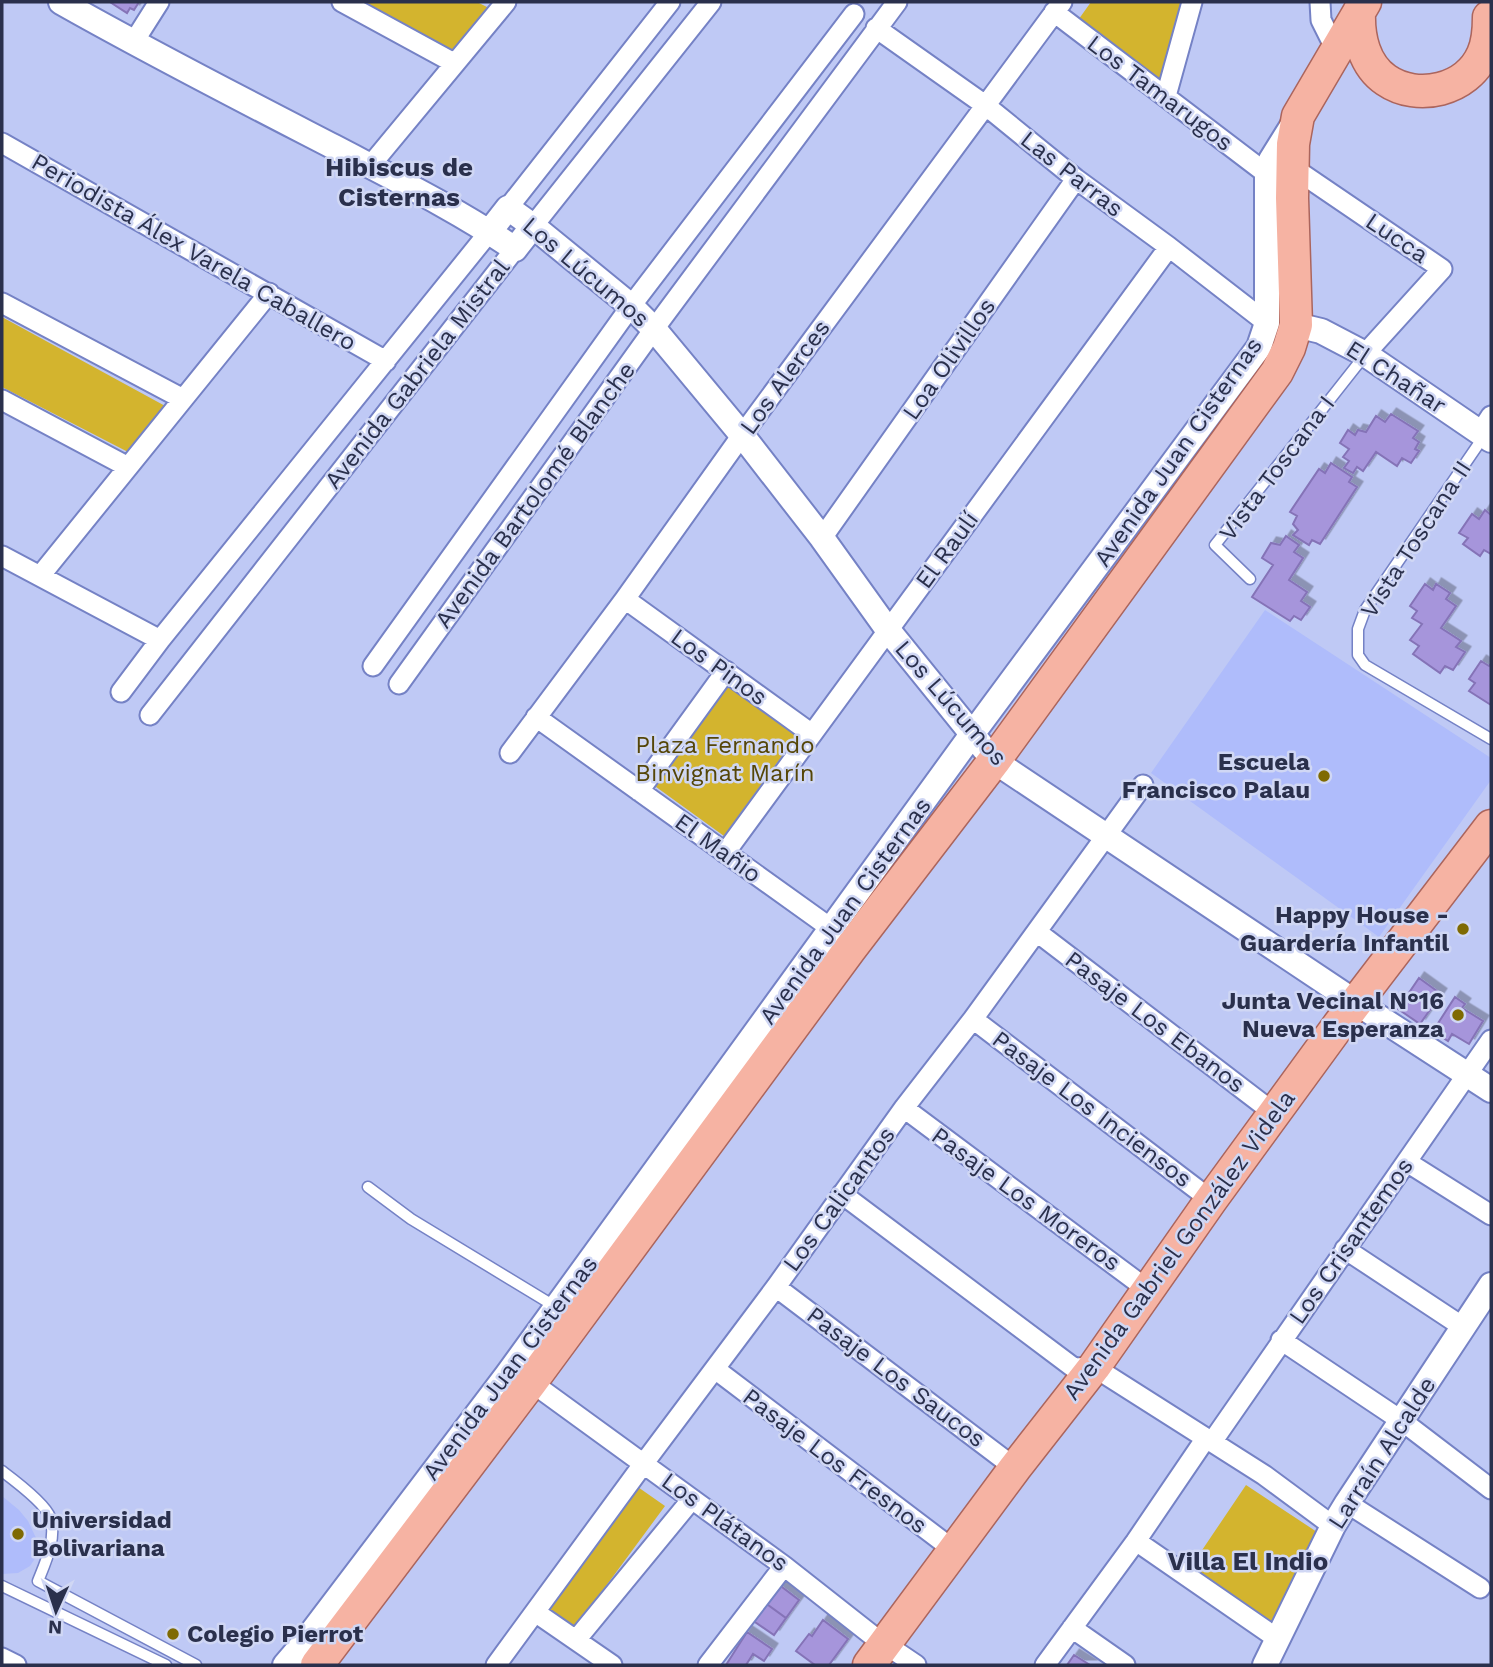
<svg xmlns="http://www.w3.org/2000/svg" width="1493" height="1667" font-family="'Work Sans',sans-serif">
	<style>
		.built { fill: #afbcfb }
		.green { fill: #d3b42e }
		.building { fill: #a695db; stroke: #8573b7; stroke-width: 2; filter: url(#shadow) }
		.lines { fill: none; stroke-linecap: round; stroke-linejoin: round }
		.service-casing { stroke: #7582c5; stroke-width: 13 }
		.minor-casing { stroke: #7582c5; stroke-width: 23 }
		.tertiary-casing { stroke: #7582c5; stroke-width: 28 }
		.primary-casing { stroke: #ab655d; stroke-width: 35 }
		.service { stroke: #fff; stroke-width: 10 }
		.minor { stroke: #fff; stroke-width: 19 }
		.tertiary { stroke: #fff; stroke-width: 24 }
		.primary { stroke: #f6b3a3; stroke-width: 32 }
		.poi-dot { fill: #7f6a02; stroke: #d0d7f4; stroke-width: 2.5 }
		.labels { text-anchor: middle; stroke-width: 5; stroke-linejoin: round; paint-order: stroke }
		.street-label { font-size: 24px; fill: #2a304c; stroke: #d0d7f4 }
		.park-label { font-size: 24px; fill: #554608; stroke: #d0d7f4 }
		.poi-label { font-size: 24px; font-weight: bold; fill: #2a304c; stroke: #d0d7f4; text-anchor: end }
		.neighbourhood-label { font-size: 26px; font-weight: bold; fill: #2a304c; stroke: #d0d7f4 }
	</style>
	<defs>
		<filter id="shadow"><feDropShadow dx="5.5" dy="-5.5" stdDeviation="0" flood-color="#0004"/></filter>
	</defs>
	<rect width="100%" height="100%" fill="#bfc9f5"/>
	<!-- built -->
	<path class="built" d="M1265,610L1491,758V780L1379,937L1151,773Z
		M2,1496L19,1510L28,1521L37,1540L38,1549L36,1557L30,1566L18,1573L2,1574Z"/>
	<!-- green -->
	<path class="green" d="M359,2H477L491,9L455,54Z
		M1091,2H1195L1167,86L1076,23Z
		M2,317L167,407L128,452L2,387Z
		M726,682L798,734L724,836L652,784Z
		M635,1485L665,1506L575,1628L547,1609Z
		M1246,1485L1320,1534L1273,1628L1190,1568Z"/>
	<!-- building -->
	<path class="building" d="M110,2H139L134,10L130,8L127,13Z
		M1391,414L1418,431L1413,438L1419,442L1415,449L1419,451L1411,463L1402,458L1397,466L1376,452L1363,471L1357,467L1353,473L1344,468L1349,461L1343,457L1349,449L1340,443L1348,430L1355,435L1358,430L1366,432L1376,416L1385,422Z
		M1331,463L1352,477L1349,482L1357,487L1320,544L1312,540L1309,545L1293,535L1298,530L1293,524L1297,516L1290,512L1319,469L1325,473Z
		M1485,510L1491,515V554L1484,550L1480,556L1463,544L1468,538L1459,533L1472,514L1479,519Z
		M1286,536L1299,545L1294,552L1303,558L1289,580L1307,592L1301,601L1310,607L1301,620L1294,616L1290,621L1252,597L1273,565L1262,558L1271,543L1280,545Z
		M1425,584L1433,590L1436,584L1450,593L1446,599L1456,606L1441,628L1461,641L1456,647L1465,652L1453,670L1445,666L1440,673L1413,654L1419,646L1410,640L1422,624L1412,618L1417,611L1410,606Z
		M1481,661L1489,666L1491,663V705L1469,691L1475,683L1469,679Z
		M1419,978L1441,994L1420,1024L1398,1009Z
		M1455,997L1465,1004L1462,1008L1483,1021L1469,1044L1452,1034L1448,1041L1433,1031Z
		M778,1584L799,1600L786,1618L764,1602Z
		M764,1602L786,1618L774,1635L752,1620Z
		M823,1620L848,1639L829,1665H815L796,1651L809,1634L812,1636Z
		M747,1632L772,1649L764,1661L753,1654L746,1665H726Z
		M1074,1655L1090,1665H1067Z"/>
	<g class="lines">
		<!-- service casing -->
		<g class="service-casing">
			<path id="service" d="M1484,436L1365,610L1358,629V655L1365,665L1491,739
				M1250,579L1215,545L1365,355
				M368,1187L411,1219L556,1307
				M2,1471C14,1480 45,1503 50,1517C57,1538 46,1561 38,1581L196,1665
				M2,1586L166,1665"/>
		</g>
		<!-- minor casing -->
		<g class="minor-casing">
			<path id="minor" d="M342,2L454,63
				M1320,2L1321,20L1336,50
				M1054,12L1267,174
				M876,28L985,105L1076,179L1169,247L1267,323
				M133,43L159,2
				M1166,96L1192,2
				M2,143L386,361
				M370,166L506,2
				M1292,167L1442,269L1365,354
				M508,208L670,2
				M533,226L711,2
				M2,303L183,399
				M2,400L128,467
				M1480,433L1491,416
				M822,538L1076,179
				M2,556L160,640
				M40,576L269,293
				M625,599L812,734
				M373,666L631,306L854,14
				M399,684L654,329L897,2
				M121,692L160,640L490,231
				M150,715L515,249
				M536,717L832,929
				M510,753L625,599L742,435L1062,2
				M639,791L726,671
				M725,853L1169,247
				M1037,932L1274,1113
				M973,1019L1211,1200
				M904,1108L1148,1290
				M1407,1162L1491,1215
				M842,1194L1074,1368L1094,1367L1264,1475L1333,1526
				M1345,1249L1463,1327
				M776,1287L1015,1468
				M1281,1340L1402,1421L1491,1489
				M715,1369L955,1551
				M531,1382L784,1566L873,1636L916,1665
				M1212,1442L1491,1040
				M1347,1503L1480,1588
				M1136,1541L1278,1639
				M535,1612L612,1665
				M1072,1628L1125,1665
				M576,1640L692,1499
				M2,1658L16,1665
				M496,1665L644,1463L776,1287L904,1108L973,1019L1143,785
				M708,1665L784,1566
				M1045,1665L1136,1541L1206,1438"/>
		</g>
		<!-- tertiary casing -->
		<g class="tertiary-casing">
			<path id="tertiary" d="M61,2C151,53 243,100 334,147C395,179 458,210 515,249L533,226
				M490,231L508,208L533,226L631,306L654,329L742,435L822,538L888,630L994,761L1346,996L1491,1090
				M1296,325L1321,331L1365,354L1491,440
				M285,1665L303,1644L507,1375L973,733L1259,347L1267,323V174L1271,160L1294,123
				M1265,1665L1333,1526L1347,1503L1491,1285"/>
		</g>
		<!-- primary casing -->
		<g class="primary-casing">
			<path id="primary" d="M1359,12C1358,37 1364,65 1386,80C1418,102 1467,90 1483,54C1488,43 1489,30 1489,17
				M317,1665L531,1382L850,949L994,761L1277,372L1289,348L1296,325L1292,198L1293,144L1298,116L1365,2
				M869,1665L1015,1468L1094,1367L1211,1200L1338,1026L1491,826"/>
		</g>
		<!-- service -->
		<use href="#service" class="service"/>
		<!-- minor -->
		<use href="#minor" class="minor"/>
		<!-- tertiary -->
		<use href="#tertiary" class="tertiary"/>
		<!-- primary -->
		<use href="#primary" class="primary"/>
	</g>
	<!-- markers -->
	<g class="poi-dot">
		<circle cx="1324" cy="776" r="7"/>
		<circle cx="1463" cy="929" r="7"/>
		<circle cx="1458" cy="1015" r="7"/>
		<circle cx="18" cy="1534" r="7"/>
		<circle cx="173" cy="1634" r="7"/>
	</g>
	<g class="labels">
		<!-- street labels -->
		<g class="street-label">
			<text transform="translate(1160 93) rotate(37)" y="8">Los Tamarugos</text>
			<text transform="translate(1072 174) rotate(38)" y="8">Las Parras</text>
			<text transform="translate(1397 238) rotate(34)" y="8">Lucca</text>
			<text transform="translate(194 252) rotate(30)" y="8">Periodista Álex Varela Caballero</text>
			<text transform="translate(586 272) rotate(40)" y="8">Los Lúcumos</text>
			<text transform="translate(949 359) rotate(-55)" y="8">Loa Olivillos</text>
			<text transform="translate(417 374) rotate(-52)" y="8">Avenida Gabriela Mistral</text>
			<text transform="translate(785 377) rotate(-54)" y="8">Los Alerces</text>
			<text transform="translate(1396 377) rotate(33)" y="8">El Chañar</text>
			<text transform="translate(1178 452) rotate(-55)" y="8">Avenida Juan Cisternas</text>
			<text transform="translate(1277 468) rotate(-53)" y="8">Vista Toscana I</text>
			<text transform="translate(535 495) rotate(-54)" y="8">Avenida Bartolomé Blanche</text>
			<text transform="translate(1416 539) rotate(-57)" y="8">Vista Toscana II</text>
			<text transform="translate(947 550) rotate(-54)" y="8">El Raulí</text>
			<text transform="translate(719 667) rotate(36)" y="8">Los Pinos</text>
			<text transform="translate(951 703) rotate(49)" y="8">Los Lúcumos</text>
			<text transform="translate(718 848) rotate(36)" y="8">El Mañio</text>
			<text transform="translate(845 911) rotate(-54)" y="8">Avenida Juan Cisternas</text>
			<text transform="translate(1155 1022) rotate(37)" y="8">Pasaje Los Ebanos</text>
			<text transform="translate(1092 1109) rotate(37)" y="8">Pasaje Los Inciensos</text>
			<text transform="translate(839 1199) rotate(-54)" y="8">Los Calicantos</text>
			<text transform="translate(1026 1199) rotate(36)" y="8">Pasaje Los Moreros</text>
			<text transform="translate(1351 1241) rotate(-55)" y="8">Los Crisantemos</text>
			<text transform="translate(1179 1245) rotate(-54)" y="8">Avenida Gabriel González Videla</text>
			<text transform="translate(510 1368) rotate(-53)" y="8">Avenida Juan Cisternas</text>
			<text transform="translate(896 1377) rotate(37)" y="8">Pasaje Los Saucos</text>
			<text transform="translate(1382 1453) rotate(-57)" y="8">Larraín Alcalde</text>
			<text transform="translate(835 1461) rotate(37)" y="8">Pasaje Los Fresnos</text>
			<text transform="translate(725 1522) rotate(36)" y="8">Los Plátanos</text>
		</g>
		<!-- park labels -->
		<g class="park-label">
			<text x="725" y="753">Plaza Fernando<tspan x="725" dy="28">Binvignat Marín</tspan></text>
		</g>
		<!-- poi labels -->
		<g class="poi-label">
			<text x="1310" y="770">Escuela<tspan x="1310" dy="28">Francisco Palau</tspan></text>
			<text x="1449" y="923">Happy House -<tspan x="1449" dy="28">Guardería Infantil</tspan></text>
			<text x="1444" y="1009">Junta Vecinal N°16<tspan x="1444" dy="28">Nueva Esperanza</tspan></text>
			<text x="32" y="1528" text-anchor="start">Universidad<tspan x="32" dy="28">Bolivariana</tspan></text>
			<text x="187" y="1642" text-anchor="start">Colegio Pierrot</text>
		</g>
		<!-- neighbourhood labels -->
		<g class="neighbourhood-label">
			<text x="399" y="176">Hibiscus de<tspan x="399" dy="30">Cisternas</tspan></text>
			<text x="1248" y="1570">Villa El Indio</text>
		</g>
	</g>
	<!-- border -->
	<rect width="1493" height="1667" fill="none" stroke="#2a304c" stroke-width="7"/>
	<!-- north arrow -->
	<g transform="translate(56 1611) rotate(183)" stroke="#d0d7f4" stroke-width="5" paint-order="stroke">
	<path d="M0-5L12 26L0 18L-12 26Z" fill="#2a304c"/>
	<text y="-10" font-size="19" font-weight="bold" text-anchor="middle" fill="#2a304c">N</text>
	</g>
</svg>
